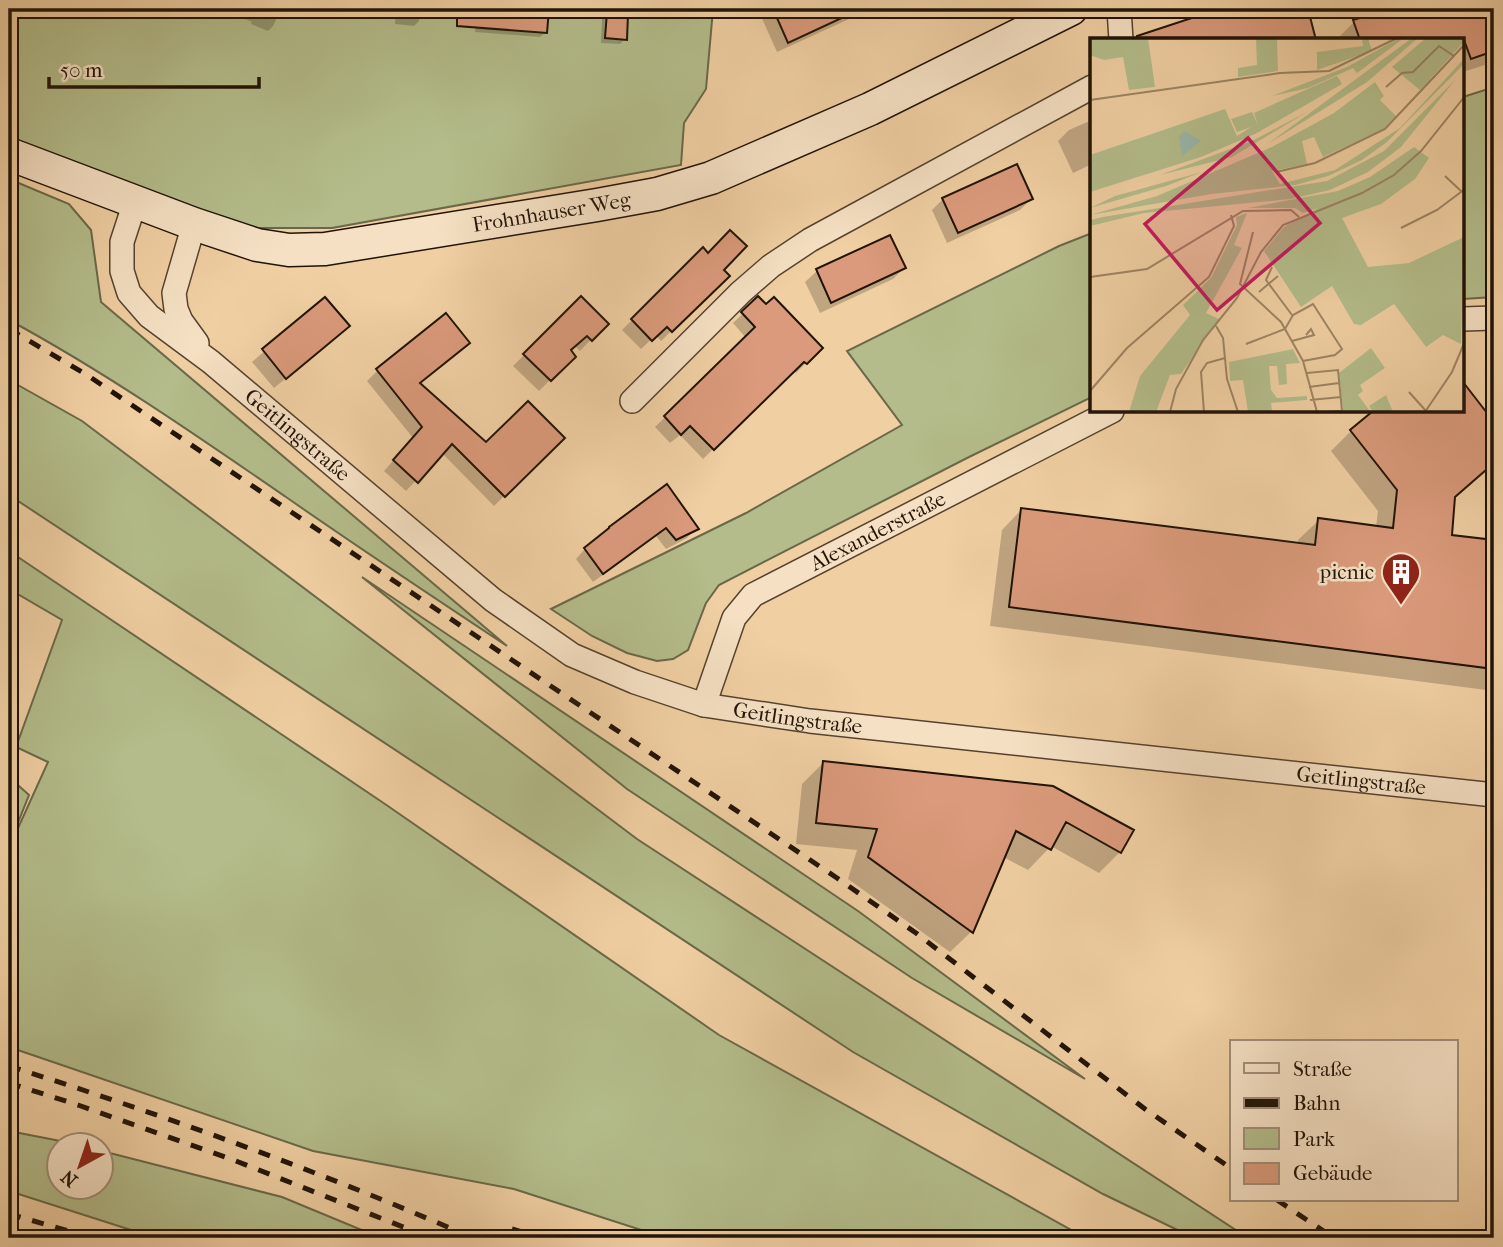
<svg xmlns="http://www.w3.org/2000/svg" width="1503" height="1247" font-family="'IM FELL French Canon',serif">
	<style>
		.green { fill: #b3bc8a; stroke: #6a6849; stroke-width: 2 }
		.shadow { fill: #0003 }
		.building { fill: #da9a7b; stroke: #211308; stroke-width: 2 }
		.lines { fill: none; stroke-linecap: round; stroke-linejoin: round }
		.street-casing { stroke: #55422e; stroke-width: 26 }
		.secondary-casing { stroke: #211308; stroke-width: 35 }
		.street { stroke: #f5e0c3; stroke-width: 23 }
		.secondary { stroke: #f5e0c3; stroke-width: 32 }
		.rail { stroke: #211308; stroke-width: 5; stroke-dasharray: 12 12; stroke-linecap: butt }
		.labels { text-anchor: middle; stroke-width: 5; stroke-linejoin: round; paint-order: stroke }
		.street-label { font-size: 21px; fill: #211308; stroke: #f5e0c3 }
		.poi-label { font-size: 21px; fill: #211308; stroke: #f5e0c3; text-anchor: end }
		.inset-road { fill: none; stroke: #9d8464; stroke-width: 2 }
		.view { fill: #c2185b; fill-opacity: 0.15; stroke: #c2185b; stroke-width: 3.5 }
		.inset-edge { fill: none; stroke: #211308; stroke-width: 3.5 }
	</style>
	<rect width="100%" height="100%" fill="#f0cfa2"/>
	<filter id="stains"><feTurbulence type="fractalNoise" baseFrequency=".00286" numOctaves="4"/><feColorMatrix values="0 0 0 0 .2 0 0 0 0 .09 0 0 0 0 .02 0 0 0 .5 -.17"/></filter>
	<radialGradient id="worn" r=".72"><stop offset=".6" stop-color="#630" stop-opacity="0"/><stop offset="1" stop-color="#630" stop-opacity=".3"/></radialGradient>
	<!-- green -->
	<path class="green" d="M9,9H713L706,89L684,123L681,165L332,228H248L9,142Z
		M1494,87V297L1463,299V97Z
		M9,179L69,204L91,230L101,302L507,646C433,597 359,548 286,497C196,435 105,372 9,320Z
		M1092,233V397L969,457L719,585L706,603L688,650L673,659L657,661L627,653L592,636L551,609L746,513L902,425L847,351L1059,246Z
		M9,380L82,421L637,839L1248,1238H1194L1103,1194L853,1052L9,495Z
		M9,551L385,804L719,1035L1086,1238H666L514,1189L313,1151L9,1047V848L48,762L16,747L62,620L9,589Z
		M362,577L858,911L1085,1079L912,978L627,789Z
		M9,777L29,795L9,845Z
		M9,1131L81,1145L60,1146V1188H102V1151L282,1197L381,1238H156L9,1191Z"/>
	<!-- shadow -->
	<path class="shadow" d="M222,9H281L273,26L268,31L251,24L252,22Z
		M396,9H420L419,21L414,26L395,24Z
		M477,9H547L546,32L540,37L475,32Z
		M766,9H871L777,52L760,14Z
		M1225,9H1306L1314,40H1167L1166,35L1175,25Z
		M1394,9H1426L1429,18L1457,9H1494V62L1463,72V40H1338L1337,39L1354,22Z
		M607,14L625,39L620,44L601,43L602,19Z
		M1092,120V164L1073,173L1058,141L1069,130Z
		M943,199H1031L1020,210L947,243L932,210Z
		M889,237L904,268L893,279L820,313L805,282L817,271Z
		M703,249L722,270L718,286L661,341L656,335L641,349L622,330Z
		M325,299L336,337L274,388L252,362Z
		M581,299L606,324L580,351L575,346L570,351L574,356L539,391L513,366Z
		M758,299L821,348L796,373L793,370L703,459L680,435L670,443L655,427L746,338L733,323Z
		M468,343L418,385L486,444L562,438L494,506L442,453L406,491L384,471L413,438L367,381L377,371Z
		M1463,385L1494,425V464L1453,499L1451,537L1494,542V691L990,626L1002,530L1022,509L1298,545V540L1319,520L1376,527L1378,511L1331,451L1351,431L1376,411H1463Z
		M667,487L696,528L687,538L666,549L656,536L593,582L576,559L585,549Z
		M823,763L1132,831L1120,852L1099,873L1051,846L1028,870L1003,857L971,932L950,952L848,879L857,850L796,844L802,784Z"/>
	<!-- building -->
	<path class="building" d="M457,9H549L547,33L457,26Z
		M773,9H861L788,43Z
		M1219,9H1308L1316,40H1137V36Z
		M1389,9H1494V51L1471,59L1464,40H1360L1353,20Z
		M607,12L628,14L627,40L605,38Z
		M1017,164L1033,199L958,233L942,198Z
		M730,230L747,246L724,270L730,276L672,332L667,327L652,341L631,319L703,247L708,253Z
		M890,235L906,268L831,303L816,269Z
		M581,296L609,324L592,341L587,336L571,350L576,357L551,381L523,354Z
		M758,296L766,304L774,297L823,348L807,364L804,362L714,450L690,426L681,435L664,416L755,327L741,312Z
		M325,297L350,326L286,379L262,349Z
		M446,313L470,343L420,383L486,442L528,401L565,438L505,497L452,444L418,483L393,460L422,427L376,369Z
		M1463,382L1494,422V463L1455,497L1452,535L1494,540V669L1009,607L1021,508L1315,545L1318,518L1393,528L1397,490L1350,430L1373,411H1463Z
		M667,484L699,529L676,540L666,528L603,574L584,548L609,528V527Z
		M823,761L1053,786L1134,830L1121,853L1066,822L1051,850L1016,831L973,933L868,857L877,829L816,823Z"/>
	<g class="lines">
		<!-- street casing -->
		<g class="street-casing">
			<g id="street">
				<path d="M1119,9L1121,40"/>
				<path id="s1" d="M135,202L122,242V271L129,293L149,316L211,362L493,600L572,655L635,682L704,705L810,721L1494,795"/>
				<path d="M194,224L174,293L176,309L181,321L197,343"/>
				<path d="M1463,319L1494,318"/>
				<path d="M632,401L741,292L771,266L810,240L1092,87"/>
				<path id="s2" d="M704,705L734,618L753,595L1112,411"/>
			</g>
		</g>
		<!-- secondary casing -->
		<g class="secondary-casing">
			<g id="secondary">
				<path id="s3" d="M9,154L194,224L257,245L289,250L325,249L597,205L657,194L711,178L870,109L1071,9"/>
			</g>
		</g>
		<!-- street -->
		<use href="#street" class="street"/>
		<!-- secondary -->
		<use href="#secondary" class="secondary"/>
		<!-- rail -->
		<path class="rail" d="M9,329L87,375L837,878L916,933L1145,1109L1232,1169
			M9,1066C166,1116 322,1172 473,1238
			M9,1083L78,1105L231,1159L431,1238
			M9,1111L18,1113
			M1277,1200L1334,1238
			M9,1214L94,1238
			M512,1229L543,1238"/>
	</g>
	<!-- icons -->
	<defs>
		<g id="building-pin" transform="scale(2.0125)"><path d="M0 17L-7.5 6A9.5 9.5 0 1 1 7.5 6Z" fill="#8f2418" stroke="#f5e0c3"/><path d="M-4-6H4V6H1V3H-1V6H-4ZM-2.5-4.3h1.7v1.8h-1.7ZM.8-4.3h1.7v1.8H.8ZM-2.5-1h1.7V.8h-1.7ZM.8-1h1.7V.8H.8Z" fill="#fff"/></g>
	</defs>
	<g fill-rule="evenodd">
		<use href="#building-pin" x="1401" y="572"/>
	</g>
	<g class="labels">
		<!-- street labels -->
		<g class="street-label">
			<text dy="7" stroke="none"><textPath href="#s3" startOffset="562">Frohnhauser Weg</textPath></text>
			<text dy="7" stroke="none"><textPath href="#s1" startOffset="315">Geitlingstraße</textPath></text>
			<text dy="7" stroke="none"><textPath href="#s2" startOffset="262">Alexanderstraße</textPath></text>
			<text dy="7" stroke="none"><textPath href="#s1" startOffset="903">Geitlingstraße</textPath></text>
			<text dy="7" stroke="none"><textPath href="#s1" startOffset="1470">Geitlingstraße</textPath></text>
		</g>
		<!-- poi labels -->
		<g class="poi-label">
			<text x="1374" y="579">picnic</text>
		</g>
	</g>
	<!-- overview -->
	<g transform="translate(1090 38)">
		<rect width="374" height="374" fill="#f0cfa2"/>
		<path d="M0,0H58L65,49L39,52L33,19L14,22L0,17ZM187,0L188,33L148,39V30L167,27L166,1ZM272,0H278L282,13L227,32V14L273,8ZM309,0H314L267,35L263,30L218,50L182,58L257,29ZM322,0H328L277,44L179,105ZM336,0H374V4L330,52L302,29ZM372,23L374,26L297,104L272,122L238,138L205,147L121,156L0,177L67,158L182,109L244,75L285,44L294,58L290,62L306,78L294,91L233,119L224,99L212,103L217,126L182,133L190,146L245,132L310,90ZM247,38L252,46L165,96L111,119L0,154V117L135,71L147,98L161,89L147,94L141,81L162,74L168,87L164,75ZM366,41L311,109L278,134L240,152L200,161L54,175L0,188V182L13,179L237,143L294,113ZM219,73L142,119L70,137L162,103ZM324,109L339,120L325,141L291,166L252,180L278,229L319,225L374,199L371,306L353,297L336,309L304,266L271,287L264,286L242,248L211,269L174,213L194,189L228,170L213,175L205,170H158L248,153L280,139ZM112,134L76,148L0,170L25,158ZM157,175L144,207L152,210L116,275L129,281L91,336L80,337L66,374H39L50,338L100,277L93,267L121,240L147,187L146,179ZM281,310L295,330L270,347L273,353L268,357L280,373L253,374L249,335ZM203,311L210,325L196,326L197,346L189,347L187,328H179L181,352L187,360L217,358V362L181,365L182,373L158,374L153,342L140,343L139,324ZM296,357L303,374H283L279,368Z" fill="#b3bc8a"/>
		<path d="M95,93L111,103L92,118L89,98Z" fill="#9ab6a9"/>
		<path class="inset-road" d="M296,49L312,35L323,34L349,8L364,18M0,62L190,35L239,33L307,0M186,134L225,125L295,91L375,6M355,138L372,154M311,190L347,172L375,151M163,194L150,246L191,284L213,323L227,374M182,229L176,242L202,277M0,239L57,231L153,173L201,172L209,179M169,254L188,238M126,288L133,300L137,341L148,374M202,303L224,297L221,291L216,297M156,306L195,291L203,277L223,266L252,311L245,317L213,323M217,335L248,332L252,373L235,374M219,349L249,345M0,353L37,310L119,239L144,188L141,177M319,354L336,373M220,362L251,359M80,374L86,351L113,302L147,260L171,214L193,187L272,155L304,137L331,113L375,58M114,374L111,334L117,325L135,320M335,374L362,334L375,303"/>
		<path class="view" d="M158,100L230,185L127,272L55,186Z"/>
		<rect width="374" height="374" class="inset-edge"/>
	</g>
	<!-- margin -->
	<rect width="1503" height="1247" fill="none" stroke="#f0cfa2" stroke-width="35"/>
	<rect x="10" y="10" width="1482" height="1226" fill="none" stroke="#211308" stroke-width="3.5"/>
	<rect x="18" y="18" width="1468" height="1212" fill="none" stroke="#211308" stroke-width="2"/>
	<!-- legend -->
	<rect x="1230" y="1040" width="228" height="161" fill="#f5e0c3" stroke="#a08e78" stroke-width="2"/>
	<rect x="1244" y="1063" width="35" height="10" fill="#f5e0c3" stroke="#a08e78" stroke-width="2"/>
	<text x="1293" y="1076" font-size="21" fill="#211308">Straße</text>
	<rect x="1244" y="1098" width="35" height="10" fill="#211308" stroke="#a08e78" stroke-width="2"/>
	<text x="1293" y="1110" font-size="21" fill="#211308">Bahn</text>
	<rect x="1244" y="1128" width="35" height="21" fill="#b3bc8a" stroke="#a08e78" stroke-width="2"/>
	<text x="1293" y="1146" font-size="21" fill="#211308">Park</text>
	<rect x="1244" y="1163" width="35" height="21" fill="#da9a7b" stroke="#a08e78" stroke-width="2"/>
	<text x="1293" y="1180" font-size="21" fill="#211308">Gebäude</text>
	<!-- north arrow -->
	<g transform="translate(80 1166) rotate(220)"><circle r="33" fill="#f5e0c3" stroke="#a08e78" stroke-width="2"/>
	<path d="M0-5L12 26L0 18L-12 26Z" fill="#8f2418"/>
	<text y="-10" font-size="19" font-weight="bold" text-anchor="middle" fill="#211308">N</text>
	</g>
	<!-- scale -->
	<path d="M49 77v10h210v-10" fill="none" stroke="#211308" stroke-width="3.5"/>
	<text x="60" y="77" font-size="21" fill="#211308" stroke="#f5e0c3" stroke-width="5" paint-order="stroke">50 m</text>
	<rect width="100%" height="100%" filter="url(#stains)"/>
	<rect width="100%" height="100%" fill="url(#worn)"/>
</svg>
